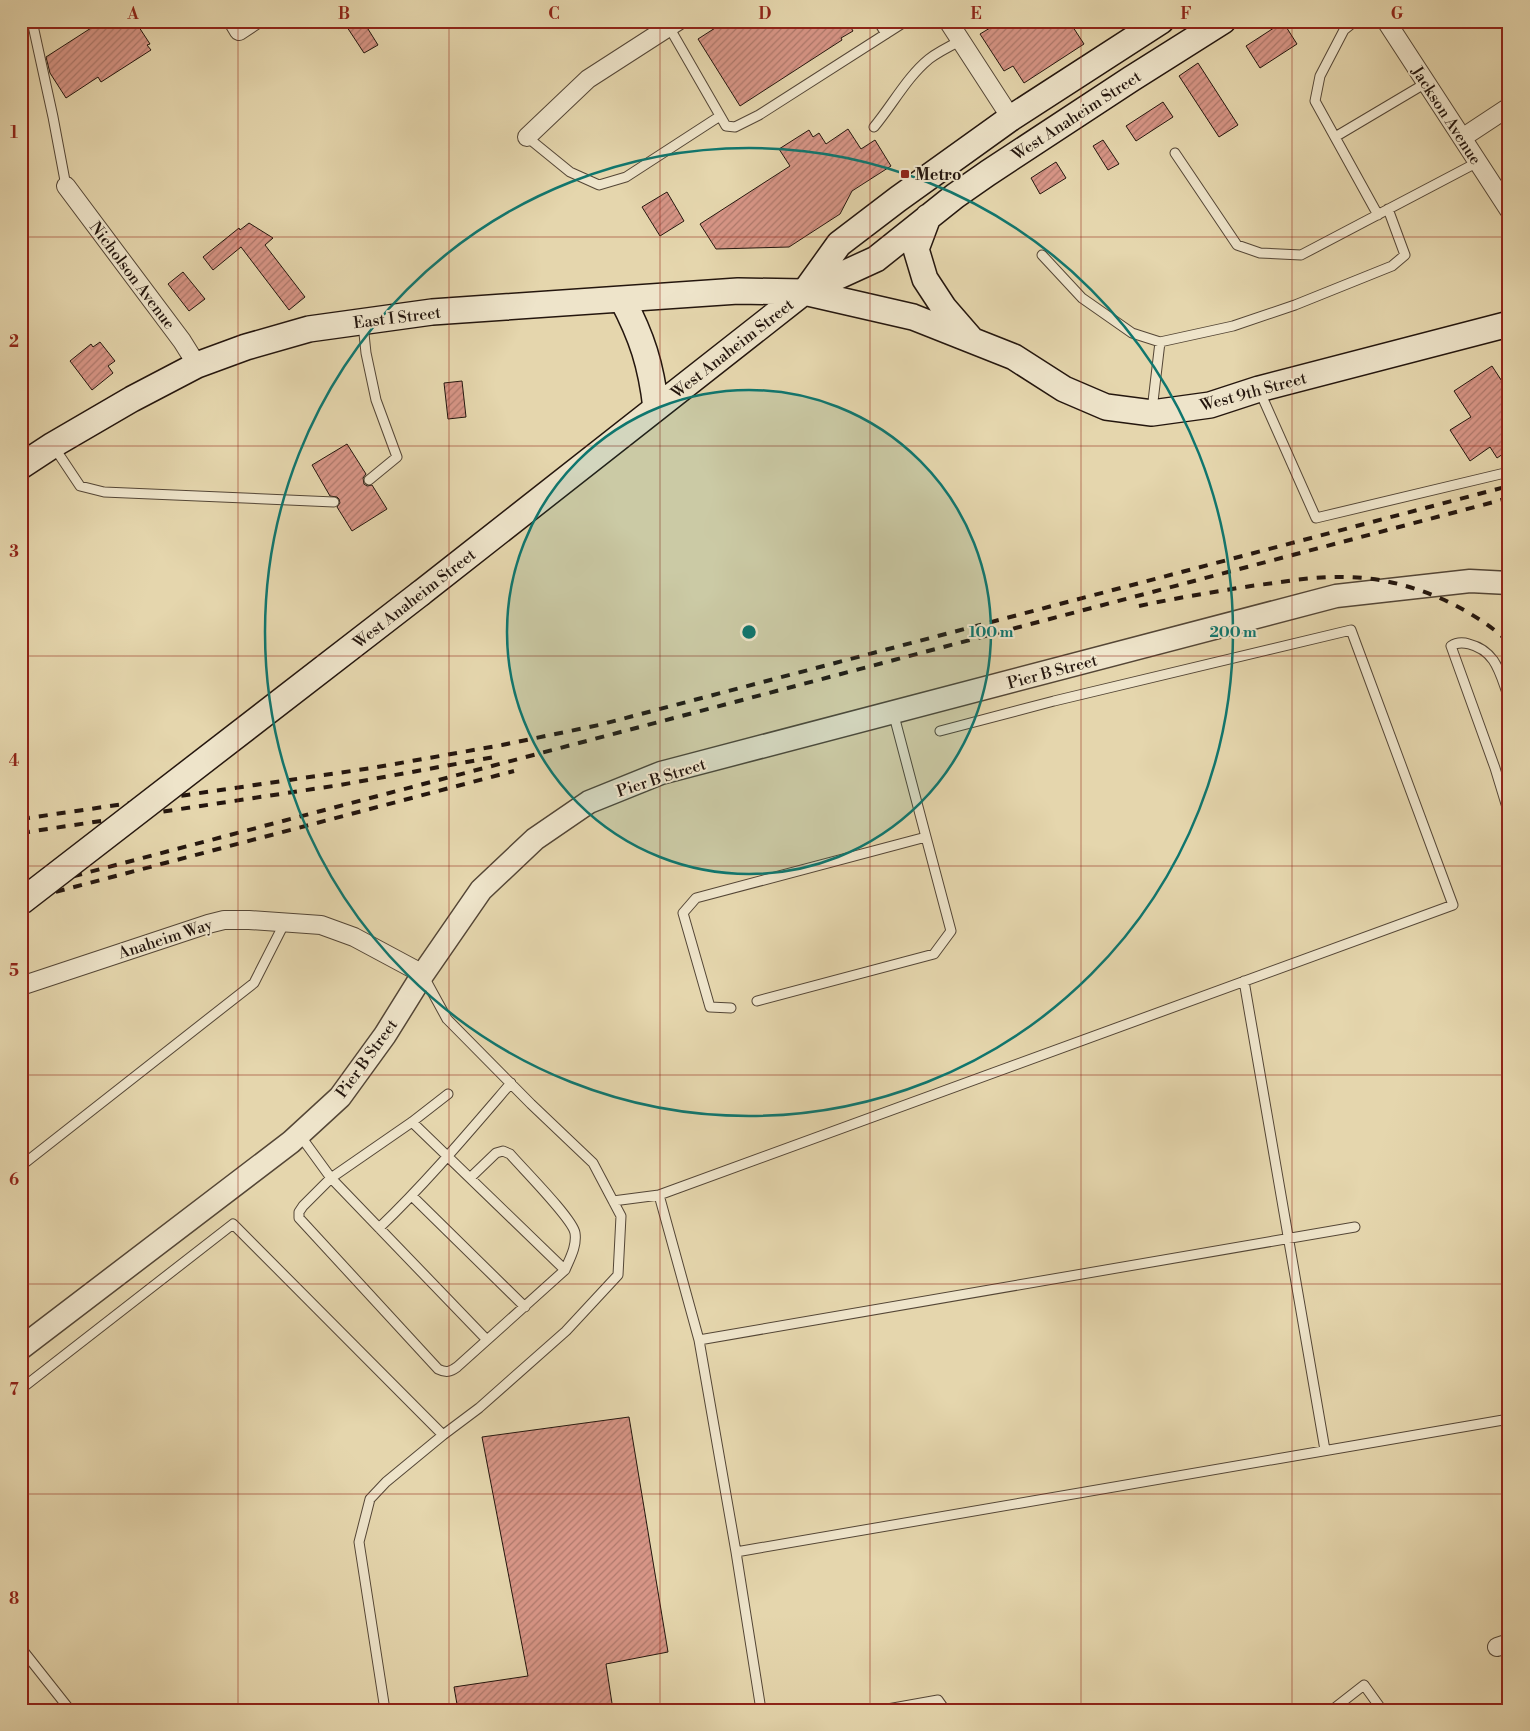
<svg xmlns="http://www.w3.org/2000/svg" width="1530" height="1731" font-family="'Libre Bodoni',serif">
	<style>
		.building { fill: url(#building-hatch); stroke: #24160e }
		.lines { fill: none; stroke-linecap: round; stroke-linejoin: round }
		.service-casing { stroke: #544636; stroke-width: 11 }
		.minor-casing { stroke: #544636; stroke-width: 20 }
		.tertiary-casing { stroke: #544636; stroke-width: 25 }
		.secondary-casing { stroke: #24160e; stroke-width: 28 }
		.service { stroke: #eee4ca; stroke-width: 9 }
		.minor { stroke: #eee4ca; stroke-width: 18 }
		.tertiary { stroke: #eee4ca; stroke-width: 22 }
		.secondary { stroke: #eee4ca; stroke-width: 25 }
		.rail { stroke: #24160e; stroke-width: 4; stroke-dasharray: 9 9; stroke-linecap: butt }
		.secondary-bridge-casing { stroke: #24160e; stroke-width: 28; stroke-linecap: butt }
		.secondary-bridge { stroke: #eee4ca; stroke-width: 25 }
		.grid { fill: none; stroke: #8f2418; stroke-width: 1; stroke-opacity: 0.55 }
		.ring { fill: none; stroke: #0f766e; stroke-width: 2.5 }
		.poi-dot { fill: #8f2418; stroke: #eee4ca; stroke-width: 2 }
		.labels { text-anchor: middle; stroke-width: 4; stroke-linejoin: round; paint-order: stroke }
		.street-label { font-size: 16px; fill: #24160e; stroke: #eee4ca }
		.poi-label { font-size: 16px; font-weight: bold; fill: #24160e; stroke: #eee4ca; text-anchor: start }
		.centre { fill: #0f766e; stroke: #eee4ca; stroke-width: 2.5 }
		.ring-label { font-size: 15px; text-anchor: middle; font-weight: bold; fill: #0f766e; stroke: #eee4ca; stroke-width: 4; stroke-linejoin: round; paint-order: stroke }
		.neatline { fill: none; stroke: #8f2418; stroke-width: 2 }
		.grid-label { font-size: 16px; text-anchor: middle; font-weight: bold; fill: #8f2418 }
	</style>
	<defs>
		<pattern id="building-hatch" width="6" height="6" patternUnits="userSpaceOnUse" patternTransform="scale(1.25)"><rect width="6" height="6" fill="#d79586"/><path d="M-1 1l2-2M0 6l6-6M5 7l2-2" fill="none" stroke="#ae796c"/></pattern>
	</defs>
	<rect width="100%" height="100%" fill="#e5d6ad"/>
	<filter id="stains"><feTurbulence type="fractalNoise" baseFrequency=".004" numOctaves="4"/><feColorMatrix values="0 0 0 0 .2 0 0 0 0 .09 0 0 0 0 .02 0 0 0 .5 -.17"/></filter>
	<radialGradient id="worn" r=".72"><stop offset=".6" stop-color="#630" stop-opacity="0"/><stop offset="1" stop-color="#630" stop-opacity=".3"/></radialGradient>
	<!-- building -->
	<path class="building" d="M102,21H135L150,44L147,45L151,50L101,82L98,77L66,98L50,73L46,57Z
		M343,21H363L378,45L364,53Z
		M726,21H847L853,31L841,38L842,40L740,106L698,39Z
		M986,21H1069L1084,44L1024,83L1013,66L1004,71L980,34L990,28Z
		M1283,22L1297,44L1260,68L1246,46Z
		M1198,63L1238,125L1219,137L1179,76Z
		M1163,102L1173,117L1136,141L1126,126Z
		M848,129L861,149L875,140L891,166L852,191L840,214L789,247L716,249L700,224L790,166L779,149L809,130L813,137L819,133L826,144Z
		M1103,140L1119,164L1108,170L1093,146Z
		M1056,162L1066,178L1040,194L1031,178Z
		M667,192L684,221L660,236L642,207Z
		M249,223L273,238L265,245L305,297L289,310L241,247L213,270L203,257L239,228L240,230Z
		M183,272L205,299L189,311L168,284Z
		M100,342L115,361L108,366L113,373L92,390L70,361L91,344L93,347Z
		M1492,366L1509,392V450L1497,458L1490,447L1470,461L1450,430L1471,417L1454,391Z
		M462,381L466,417L448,419L444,383Z
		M347,444L366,474L363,478L364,484L367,486L372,485L387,509L352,531L337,507L340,503L339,499L337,497L330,496L312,465Z
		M629,1417L668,1652L606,1664L613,1710H458L454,1687L528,1676L482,1437Z"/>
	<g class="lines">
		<!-- service casing -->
		<g class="service-casing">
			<path id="service" d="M32,21L53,117L66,186
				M878,21L886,34
				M1355,21L1344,30L1320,76L1315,101L1378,215
				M669,27L726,126L735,127L759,115L906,21
				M874,127C893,104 907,77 929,59C938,52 950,46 960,41
				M527,137L570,172L599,185L626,177L720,116
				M1335,137L1426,83
				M1175,153L1237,245L1260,253L1301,255L1478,162
				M1042,255L1082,298L1132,333L1160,342L1233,326L1295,305L1392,266L1405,255L1388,209
				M363,324L366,353L376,400L397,457L369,480
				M1260,392L1316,518L1509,472
				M1152,410L1160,342
				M54,447L80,486L104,492L334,502
				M1509,698C1500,675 1497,651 1469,644C1462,642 1457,642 1451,646L1495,768L1509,814
				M893,712L926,837
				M1244,981L1325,1450
				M731,1008L710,1007L683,913L696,898L926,837L951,931L934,954L757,1001
				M448,1094L412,1122L331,1178L303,1206L299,1212V1218L438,1369C446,1373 450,1372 457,1367L565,1270C570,1258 577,1246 575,1233C573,1219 522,1168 510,1154L503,1151L496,1153L470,1178
				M412,1122L565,1270
				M299,1134L331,1178L487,1340
				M21,1166L254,983L285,922
				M659,1195L699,1340L736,1552L761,1710
				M412,1196L525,1307
				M613,1201L659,1195L1453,905L1351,630L1054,701L940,731
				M379,1228C426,1183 468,1133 511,1083
				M699,1340L1355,1227
				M21,1389L233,1224L443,1435
				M736,1552L1509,1419
				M21,1648L70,1710
				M385,1710L359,1542L370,1499L386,1482L443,1435L479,1408L566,1331L618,1275L621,1216L593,1163L531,1104L447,1019L424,977
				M882,1710L938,1700L945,1710
				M1332,1710L1364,1685L1382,1710"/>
		</g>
		<!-- minor casing -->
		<g class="minor-casing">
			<path id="minor" d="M233,21L239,31L254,21
				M948,21L1011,118
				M1386,21L1509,210
				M527,137L588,79L678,21
				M1462,138L1509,107
				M66,186L182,341L197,365
				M21,986L208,924L224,920H249L321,925L354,937L423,974
				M1497,1647L1509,1643"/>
		</g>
		<!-- tertiary casing -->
		<g class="tertiary-casing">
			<path id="tertiary" d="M21,1348L291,1142L340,1097L385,1035L423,974L481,890L535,839L589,802L661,773L1336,596L1470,581L1509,583"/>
		</g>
		<!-- secondary casing -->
		<g class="secondary-casing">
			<path id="secondary" d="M928,217L916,249L925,279L944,308L970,338
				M806,290L839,244L898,199L1011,118L1161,21
				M622,299C642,337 651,365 656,408
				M21,466L53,445L132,399L197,365L246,347L309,329L432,312L738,291L804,292L913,317L1014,357L1064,389L1106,407L1152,413L1210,405L1259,389L1509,324
				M421,593L804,292L876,259L955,196L988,173L1131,79L1223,21"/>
		</g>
		<!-- service -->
		<use href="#service" class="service"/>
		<!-- minor -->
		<use href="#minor" class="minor"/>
		<!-- tertiary -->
		<use href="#tertiary" class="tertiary"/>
		<!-- secondary -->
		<use href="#secondary" class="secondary"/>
		<!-- rail -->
		<path class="rail" d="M1139,606C1176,598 1213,592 1251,586C1283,582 1314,576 1346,577C1405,578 1465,603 1509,642
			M21,819L372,768L502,745L599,725L1509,486
			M21,833L340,785L500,756
			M21,890L1509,498
			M21,901L514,771"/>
		<!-- secondary-bridge casing -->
		<g class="secondary-bridge-casing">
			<path id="secondary-bridge" d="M21,902L421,593"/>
		</g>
		<!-- secondary-bridge -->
		<use href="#secondary-bridge" class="secondary-bridge"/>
	</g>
	<!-- grid -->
	<path class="grid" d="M238,21V1710M449,21V1710M660,21V1710M870,21V1710M1081,21V1710M1292,21V1710M21,237H1509M21,446H1509M21,656H1509M21,866H1509M21,1075H1509M21,1284H1509M21,1494H1509"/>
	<!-- distance rings -->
	<circle cx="749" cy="632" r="242" fill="#0f766e" fill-opacity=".12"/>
	<g class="ring">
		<circle cx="749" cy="632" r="242"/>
		<circle cx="749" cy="632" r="484"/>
	</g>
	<!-- markers -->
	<rect class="poi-dot" x="900" y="169" width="10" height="10" rx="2.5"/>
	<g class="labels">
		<!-- street labels -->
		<g class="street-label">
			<text transform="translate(1076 115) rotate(-33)" y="6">West Anaheim Street</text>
			<text transform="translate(1447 115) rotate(57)" y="6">Jackson Avenue</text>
			<text transform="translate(133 275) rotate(53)" y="6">Nicholson Avenue</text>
			<text transform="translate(397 317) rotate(-7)" y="6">East I Street</text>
			<text transform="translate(732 348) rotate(-38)" y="6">West Anaheim Street</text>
			<text transform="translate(1253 391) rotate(-15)" y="6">West 9th Street</text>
			<text transform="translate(414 598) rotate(-38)" y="6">West Anaheim Street</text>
			<text transform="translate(1052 671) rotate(-15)" y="6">Pier B Street</text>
			<text transform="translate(661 777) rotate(-18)" y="6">Pier B Street</text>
			<text transform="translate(165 938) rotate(-18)" y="6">Anaheim Way</text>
			<text transform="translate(366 1058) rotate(-54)" y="6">Pier B Street</text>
		</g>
		<!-- poi labels -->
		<g class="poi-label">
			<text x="915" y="180">Metro</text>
		</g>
	</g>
	<circle cx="749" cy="632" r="8" class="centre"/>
	<g class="ring-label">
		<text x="991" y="637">100 m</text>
		<text x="1233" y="637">200 m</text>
	</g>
	<!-- margin -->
	<rect width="1530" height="1731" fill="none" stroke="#e5d6ad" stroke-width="55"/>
	<rect x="28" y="28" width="1474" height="1676" class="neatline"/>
	<g class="grid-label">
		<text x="133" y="19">A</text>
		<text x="344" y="19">B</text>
		<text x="554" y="19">C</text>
		<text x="765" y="19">D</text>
		<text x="976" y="19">E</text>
		<text x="1186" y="19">F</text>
		<text x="1397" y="19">G</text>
		<text x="14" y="138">1</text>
		<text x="14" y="347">2</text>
		<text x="14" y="557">3</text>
		<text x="14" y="766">4</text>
		<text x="14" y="976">5</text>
		<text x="14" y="1185">6</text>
		<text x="14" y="1395">7</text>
		<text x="14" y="1604">8</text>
	</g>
	<rect width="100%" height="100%" filter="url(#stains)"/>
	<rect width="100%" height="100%" fill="url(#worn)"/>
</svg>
